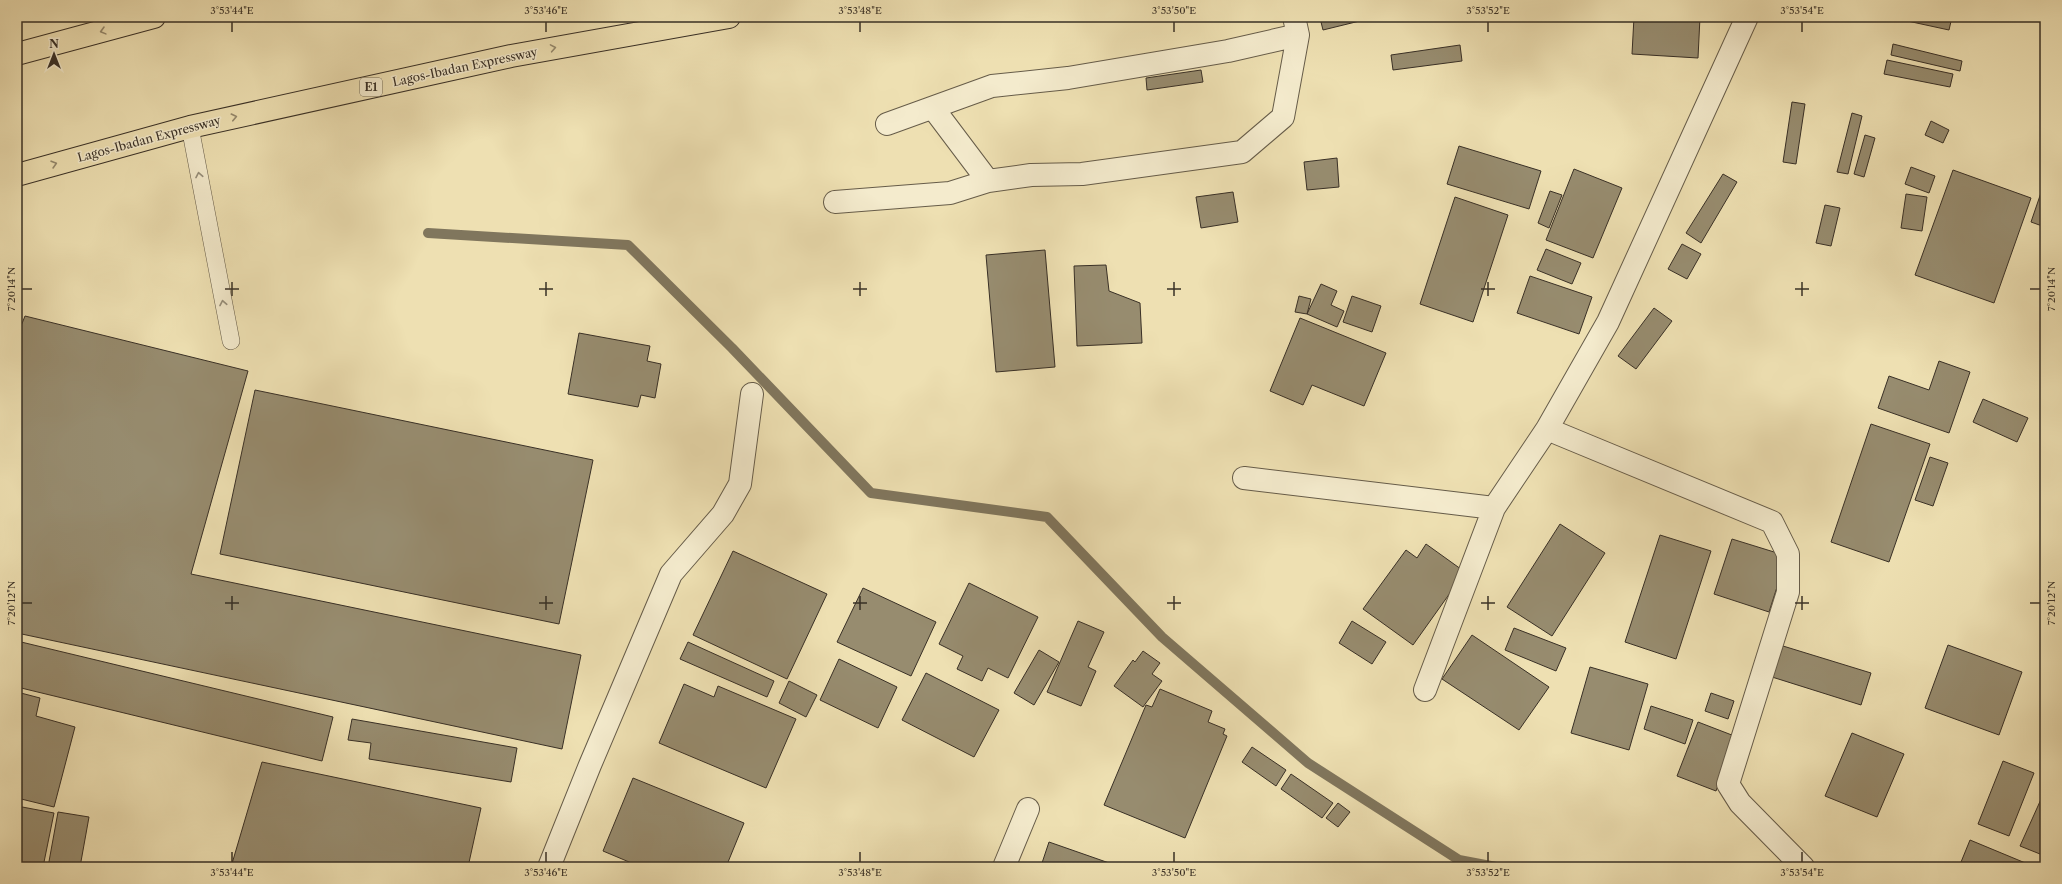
<svg xmlns="http://www.w3.org/2000/svg" width="2062" height="884" font-family="'Libre Caslon Text',serif">
	<style>
		.lines { fill: none; stroke-linecap: round; stroke-linejoin: round }
		.stream { stroke: #80765d; stroke-width: 10 }
		.building { fill: #978c6f; stroke: #393026 }
		.lane-casing { stroke: #665c49; stroke-width: 18 }
		.street-casing { stroke: #665c49; stroke-width: 24 }
		.highway-casing { stroke: #393026; stroke-width: 24 }
		.lane { stroke: #f4ebcd; stroke-width: 17 }
		.street { stroke: #f4ebcd; stroke-width: 22 }
		.highway { stroke: #eee0b2; stroke-width: 22 }
		.oneway { stroke: #94886c }
		.oneway2 { stroke: #968e7a }
		.ticks { fill: none; stroke: #393026; stroke-width: 1.5 }
		.labels { text-anchor: middle; stroke-width: 3; stroke-linejoin: round; paint-order: stroke }
		.shield { fill: #f4ebcd; stroke: #716858; stroke-width: 1 }
		.shield-label { font-size: 11px; font-weight: bold; fill: #393026 }
		.street-label { font-size: 12px; fill: #393026; stroke: #f4ebcd }
		.neatline { fill: none; stroke: #393026; stroke-width: 1.5 }
		.ticks-label { font-size: 10px; text-anchor: middle; fill: #393026 }
	</style>
	<rect width="100%" height="100%" fill="#eee0b2"/>
	<filter id="stains"><feTurbulence type="fractalNoise" baseFrequency=".005" numOctaves="4"/><feColorMatrix values="0 0 0 0 .2 0 0 0 0 .09 0 0 0 0 .02 0 0 0 .5 -.17"/></filter>
	<radialGradient id="worn" r=".72"><stop offset=".6" stop-color="#630" stop-opacity="0"/><stop offset="1" stop-color="#630" stop-opacity=".3"/></radialGradient>
	<g class="lines">
		<!-- stream -->
		<path class="stream" d="M428,233L628,245L732,348L871,493L1047,517L1162,637L1308,763L1459,860L1496,867"/>
	</g>
	<!-- building -->
	<path class="building" d="M1322,17H1376L1323,30L1320,18Z
		M1634,17H1700L1698,58L1632,54Z
		M1889,17H1952L1949,30Z
		M1893,44L1962,61L1960,71L1891,55Z
		M1460,45L1462,61L1393,70L1391,55Z
		M1887,60L1953,74L1950,87L1884,74Z
		M1201,70L1203,82L1147,90L1146,78Z
		M1792,102L1805,104L1796,164L1783,162Z
		M1852,113L1862,116L1848,174L1837,172Z
		M1931,121L1949,130L1943,143L1925,135Z
		M1865,135L1875,138L1864,177L1854,174Z
		M1459,146L1541,171L1529,209L1447,184Z
		M1337,158L1339,187L1307,190L1304,162Z
		M1911,167L1935,176L1929,193L1905,184Z
		M1574,169L1622,188L1593,258L1546,240Z
		M1953,170L2031,198L1994,303L1915,275Z
		M1723,174L1737,182L1701,243L1686,233Z
		M2045,181V227L2031,222Z
		M1550,191L1562,195L1549,228L1538,223Z
		M1233,192L1238,222L1201,228L1196,197Z
		M1906,194L1927,197L1922,231L1901,228Z
		M1455,197L1508,215L1473,322L1420,304Z
		M1825,205L1840,208L1831,246L1816,243Z
		M1682,244L1701,254L1687,279L1668,269Z
		M1546,249L1581,263L1572,284L1537,270Z
		M1045,250L1055,367L996,372L986,255Z
		M1106,265L1109,291L1140,303L1142,343L1077,346L1074,266Z
		M1530,276L1592,297L1579,334L1517,313Z
		M1321,284L1337,291L1331,305L1344,311L1337,327L1307,314Z
		M1299,296L1311,299L1307,314L1295,312Z
		M1352,296L1381,306L1372,332L1343,322Z
		M1654,308L1672,321L1636,369L1618,356Z
		M25,316L248,371L191,574L581,655L562,749L17,633V336Z
		M1300,318L1386,353L1364,406L1312,385L1303,405L1270,391Z
		M579,333L650,346L647,361L661,364L655,398L641,395L638,407L568,394Z
		M1939,361L1970,372L1949,433L1878,408L1889,376L1929,390Z
		M255,390L593,460L559,624L220,554Z
		M1983,399L2028,418L2017,442L1973,422Z
		M1871,424L1930,444L1889,562L1831,542Z
		M1930,457L1948,463L1933,506L1915,500Z
		M1560,524L1605,553L1552,636L1507,607Z
		M1660,535L1711,551L1676,659L1625,642Z
		M1732,539L1787,556L1769,612L1714,594Z
		M1426,544L1465,572L1413,645L1363,609L1406,550L1417,558Z
		M733,551L827,594L787,679L693,635Z
		M969,583L1038,617L1008,678L988,668L982,681L957,669L963,656L939,644Z
		M863,588L936,622L911,676L837,642Z
		M1078,621L1104,632L1088,667L1096,671L1081,706L1047,692Z
		M1352,621L1386,642L1372,664L1339,643Z
		M1514,628L1566,648L1556,671L1505,650Z
		M1472,635L1549,687L1519,730L1442,679Z
		M17,641L333,717L322,761L17,687Z
		M688,642L774,681L767,697L680,659Z
		M1948,645L2022,672L1999,735L1925,708Z
		M1783,646L1871,673L1861,705L1772,677Z
		M1039,650L1059,662L1034,705L1014,693Z
		M1143,651L1160,663L1152,674L1162,681L1143,707L1114,686L1133,660L1135,662Z
		M839,659L897,687L878,728L820,700Z
		M1590,667L1648,684L1629,750L1571,733Z
		M926,673L999,710L974,757L902,720Z
		M789,681L817,695L806,717L779,703Z
		M684,684L714,697L718,686L796,719L766,788L659,743Z
		M1160,689L1212,711L1208,722L1225,729L1223,734L1227,736L1185,838L1104,805L1146,705L1152,707Z
		M17,692L40,698L36,716L75,727L54,807L17,798Z
		M1711,693L1734,701L1728,719L1705,711Z
		M1651,706L1693,720L1685,744L1644,729Z
		M352,719L517,748L511,782L369,759L371,743L348,740Z
		M1698,722L1737,737L1716,791L1677,776Z
		M1852,733L1904,754L1877,817L1825,796Z
		M1252,747L1286,770L1276,786L1242,762Z
		M2003,761L2034,773L2009,836L1978,824Z
		M262,762L481,808L468,867H231Z
		M1291,774L1333,803L1322,818L1281,789Z
		M633,778L744,823L726,867H641L603,851Z
		M2042,797L2045,798V856L2020,846Z
		M1338,803L1350,812L1338,827L1326,818Z
		M17,806L54,813L43,867H17Z
		M58,812L89,817L80,867H48Z
		M1970,840L2035,867H1959Z
		M1049,842L1112,864L1111,867H1055L1042,863Z"/>
	<g class="lines">
		<!-- lane casing -->
		<g class="lane-casing">
			<path id="lane" d="M190,127L231,341"/>
		</g>
		<!-- street casing -->
		<g class="street-casing">
			<path id="street" d="M933,108L988,181
				M887,124L992,86L1068,78L1228,51L1298,35
				M835,202L950,193L988,181L1031,175L1082,174L1242,152L1283,117L1298,35L1294,17
				M1547,429L1772,522L1788,554V592L1728,784L1740,803L1803,867
				M1244,478L1494,508
				M1425,690L1494,508L1547,429L1608,322L1747,17
				M549,867L590,765L671,574L723,514L740,484L752,394
				M1004,867L1028,809"/>
		</g>
		<!-- highway casing -->
		<g class="highway-casing">
			<path id="highway" d="M17,54L154,17
				M17,175L190,127L511,56L729,17"/>
		</g>
		<!-- lane -->
		<use href="#lane" class="lane"/>
		<!-- street -->
		<use href="#street" class="street"/>
		<!-- highway -->
		<use href="#highway" class="highway"/>
	</g>
	<!-- one-way arrows -->
	<defs><path id="oneway-chevron" d="M-2-3.5L2.5 0L-2 3.5" fill="none" stroke-width="1.6" stroke-linecap="round" stroke-linejoin="round"/></defs>
	<g class="oneway">
		<use href="#oneway-chevron" transform="translate(103 31) rotate(165)"/>
		<use href="#oneway-chevron" transform="translate(553 48) rotate(-10)"/>
		<use href="#oneway-chevron" transform="translate(234 117) rotate(-13)"/>
		<use href="#oneway-chevron" transform="translate(54 164) rotate(-16)"/>
	</g>
	<g class="oneway2">
		<use href="#oneway-chevron" transform="translate(199 175) rotate(-101)"/>
		<use href="#oneway-chevron" transform="translate(223 303) rotate(-101)"/>
	</g>
	<!-- ticks -->
	<path class="ticks" d="M232,22V32M546,22V32M860,22V32M1174,22V32M1488,22V32M1802,22V32M232,282V296M546,282V296M860,282V296M1174,282V296M1488,282V296M1802,282V296M22,289H32M225,289H239M539,289H553M853,289H867M1167,289H1181M1481,289H1495M1795,289H1809M2030,289H2040M232,596V610M546,596V610M860,596V610M1174,596V610M1488,596V610M1802,596V610M22,603H32M225,603H239M539,603H553M853,603H867M1167,603H1181M1481,603H1495M1795,603H1809M2030,603H2040M232,852V862M546,852V862M860,852V862M1174,852V862M1488,852V862M1802,852V862"/>
	<g class="labels">
		<!-- shield labels -->
		<rect class="shield" x="360" y="78" width="22" height="18" rx="3"/>
		<g class="shield-label">
			<text x="371" y="91">E1</text>
		</g>
		<!-- street labels -->
		<g class="street-label">
			<text transform="translate(465 67) rotate(-12)" y="4">Lagos-Ibadan Expressway</text>
			<text transform="translate(149 139) rotate(-15)" y="4">Lagos-Ibadan Expressway</text>
		</g>
	</g>
	<!-- margin -->
	<rect width="2062" height="884" fill="none" stroke="#eee0b2" stroke-width="44"/>
	<!-- north arrow -->
	<g transform="translate(54 54)" stroke="#f4ebcd" stroke-width="3" paint-order="stroke">
	<path d="M0-3L7 15L0 10L-7 15Z" fill="#393026"/>
	<text y="-6" font-size="11" font-weight="bold" text-anchor="middle" fill="#393026">N</text>
	</g>
	<rect x="22" y="22" width="2018" height="840" class="neatline"/>
	<g class="ticks-label">
		<text x="232" y="14">3°53'44"E</text>
		<text x="546" y="14">3°53'46"E</text>
		<text x="860" y="14">3°53'48"E</text>
		<text x="1174" y="14">3°53'50"E</text>
		<text x="1488" y="14">3°53'52"E</text>
		<text x="1802" y="14">3°53'54"E</text>
		<text transform="translate(11 289) rotate(-90)" y="4">7°20'14"N</text>
		<text transform="translate(2051 289) rotate(-90)" y="4">7°20'14"N</text>
		<text transform="translate(11 603) rotate(-90)" y="4">7°20'12"N</text>
		<text transform="translate(2051 603) rotate(-90)" y="4">7°20'12"N</text>
		<text x="232" y="876">3°53'44"E</text>
		<text x="546" y="876">3°53'46"E</text>
		<text x="860" y="876">3°53'48"E</text>
		<text x="1174" y="876">3°53'50"E</text>
		<text x="1488" y="876">3°53'52"E</text>
		<text x="1802" y="876">3°53'54"E</text>
	</g>
	<rect width="100%" height="100%" filter="url(#stains)"/>
	<rect width="100%" height="100%" fill="url(#worn)"/>
</svg>
